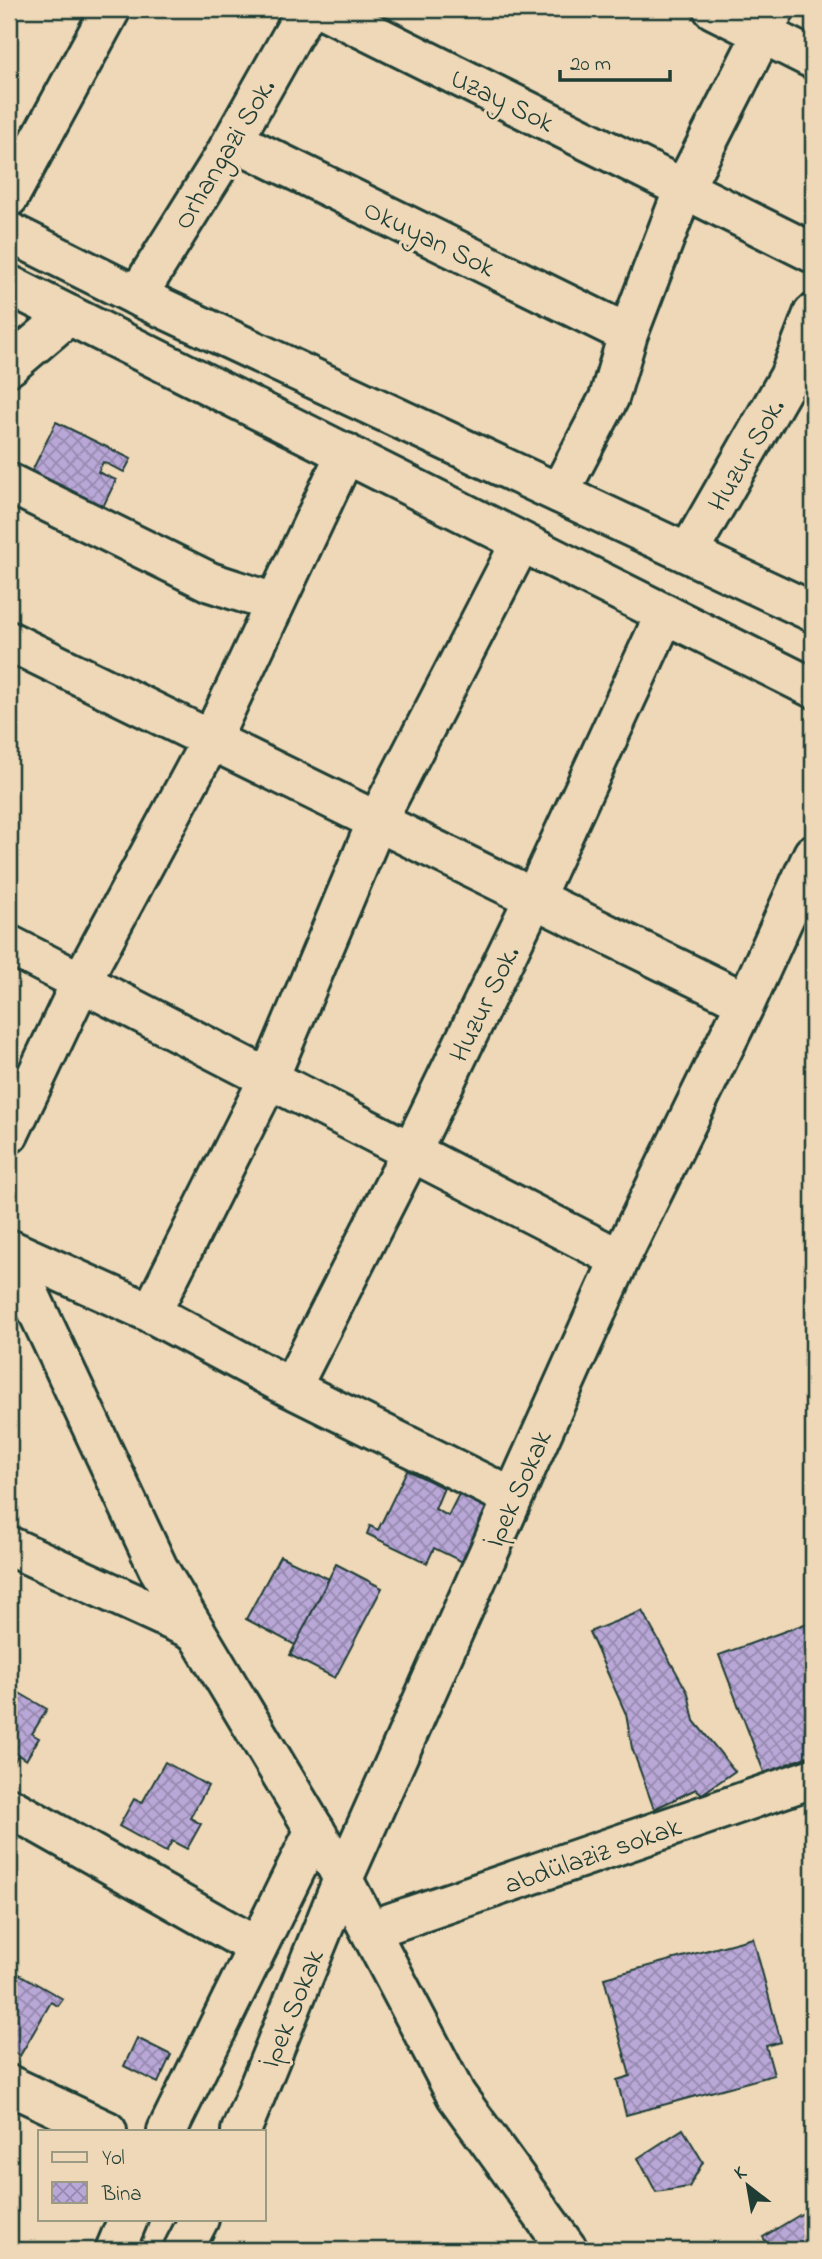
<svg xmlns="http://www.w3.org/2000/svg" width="822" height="2259" font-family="'Indie Flower',sans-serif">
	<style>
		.building { fill: url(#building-cross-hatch); stroke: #1f3d34; stroke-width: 2 }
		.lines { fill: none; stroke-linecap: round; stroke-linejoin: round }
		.minor-casing { stroke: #1f3d34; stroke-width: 44 }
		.tertiary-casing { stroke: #1f3d34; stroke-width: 44 }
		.secondary-casing { stroke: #1f3d34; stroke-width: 44 }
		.minor { stroke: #eed8b7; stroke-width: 38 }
		.tertiary { stroke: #eed8b7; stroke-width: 38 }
		.secondary { stroke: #eed8b7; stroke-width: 38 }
		.labels { text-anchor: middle; stroke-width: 6; stroke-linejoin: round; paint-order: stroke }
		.street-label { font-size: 28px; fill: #1f3d34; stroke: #eed8b7 }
	</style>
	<defs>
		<pattern id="building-cross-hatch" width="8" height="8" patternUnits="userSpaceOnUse" patternTransform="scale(1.75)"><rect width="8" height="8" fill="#b9a7d7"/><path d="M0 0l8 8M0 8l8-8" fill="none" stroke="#9689af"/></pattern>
	</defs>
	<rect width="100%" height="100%" fill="#eed8b7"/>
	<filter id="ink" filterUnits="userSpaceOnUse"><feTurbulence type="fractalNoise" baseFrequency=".0143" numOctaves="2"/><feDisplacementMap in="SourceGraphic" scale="14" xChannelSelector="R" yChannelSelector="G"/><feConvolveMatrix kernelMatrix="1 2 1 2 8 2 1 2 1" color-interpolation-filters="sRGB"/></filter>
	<g filter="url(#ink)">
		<!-- building -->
		<path class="building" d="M56,422L131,459L124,472L103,462L98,472L116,480L101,511L30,475Z
			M407,1470L444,1488L435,1509L448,1516L459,1494L497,1511L471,1566L434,1548L427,1563L367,1534L370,1526L378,1530Z
			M280,1556L329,1579L295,1645L246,1619Z
			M336,1564L382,1588L335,1678L290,1655Z
			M642,1611L688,1693L694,1721L735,1771L702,1794L696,1789L654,1809L632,1748L626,1714L589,1632Z
			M813,1621V1772L808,1756L787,1764L789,1779L770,1788L719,1655Z
			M9,1687L47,1709L32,1734L39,1738L26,1760L18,1755L9,1771Z
			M165,1762L208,1786L190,1818L201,1824L187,1849L172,1841L166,1852L119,1826L134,1799L142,1803Z
			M753,1938L781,2042L766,2046L774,2075L626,2115L617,2080L630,2076L604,1978Z
			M14,1971L63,1999L58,2006L51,2002L20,2056L9,2050V1980Z
			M137,2038L171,2055L158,2083L124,2066Z
			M683,2129L703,2162L689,2187L656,2192L638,2158Z
			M813,2207V2250H771L763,2237Z"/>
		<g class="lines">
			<!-- minor casing -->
			<g class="minor-casing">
				<path id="minor" d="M323,9L813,253
					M713,9L813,59
					M233,140L628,334
					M9,197L111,9
					M137,296L223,158L307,9
					M9,366L69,315
					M9,483L210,582L275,603
					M559,493L609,398L628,334L684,188L775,9
					M688,553L789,377L813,314
					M9,641L746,1002
					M9,945L620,1259
					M9,1134L81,982L211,740L346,453
					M9,1249L151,1313L291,1388L513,1498
					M151,1313L269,1078L377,821L521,542
					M291,1388L411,1152L534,898L665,614
					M9,1546L195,1631
					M9,1807L257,1947
					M370,1930L813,1778
					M9,2085L107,2131
					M167,2131L315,1830
					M241,2131L343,1879L513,1498L620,1259L746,1002L813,854
					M115,2250L128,2219
					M183,2250L199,2219"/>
			</g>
			<!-- tertiary casing -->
			<g class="tertiary-casing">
				<path id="tertiary" d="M9,1250L158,1568L335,1864L456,2095L568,2250"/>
			</g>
			<!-- secondary casing -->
			<g class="secondary-casing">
				<path id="secondary" d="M9,232L137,296L813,612
					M9,285L813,688"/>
			</g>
			<!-- minor -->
			<use href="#minor" class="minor"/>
			<!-- tertiary -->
			<use href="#tertiary" class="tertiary"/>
			<!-- secondary -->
			<use href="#secondary" class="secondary"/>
		</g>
	</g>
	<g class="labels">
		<!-- street labels -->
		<g class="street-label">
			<text transform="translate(503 99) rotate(26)" y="10">Uzay Sok</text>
			<text transform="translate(223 153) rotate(-59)" y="10">Orhangazi Sok.</text>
			<text transform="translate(430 237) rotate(26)" y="10">Okuyan Sok</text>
			<text transform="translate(745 454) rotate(-60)" y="10">Huzur Sok.</text>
			<text transform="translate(483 1003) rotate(-64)" y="10">Huzur Sok.</text>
			<text transform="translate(517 1488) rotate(-66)" y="10">İpek Sokak</text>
			<text transform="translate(592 1854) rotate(-19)" y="10">abdülaziz sokak</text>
			<text transform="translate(291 2008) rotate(-68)" y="10">İpek Sokak</text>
		</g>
	</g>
	<!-- margin -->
	<rect width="822" height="2259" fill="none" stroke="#eed8b7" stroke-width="35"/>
	<rect x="18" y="18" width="787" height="2224" fill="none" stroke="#1f3d34" stroke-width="2.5" filter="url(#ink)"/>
	<!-- legend -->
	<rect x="38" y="2130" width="228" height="91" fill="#eed8b7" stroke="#9b9a83" stroke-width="2"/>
	<rect x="52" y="2152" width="35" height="10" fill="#eed8b7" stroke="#9b9a83" stroke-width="2"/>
	<text x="102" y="2164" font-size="21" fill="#1f3d34">Yol</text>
	<rect x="52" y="2182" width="35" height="21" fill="url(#building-cross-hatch)" stroke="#9b9a83" stroke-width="2"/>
	<text x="102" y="2200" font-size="21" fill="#1f3d34">Bina</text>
	<!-- north arrow -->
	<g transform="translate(748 2186) rotate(329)" stroke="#eed8b7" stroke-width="5" paint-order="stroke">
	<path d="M0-5L12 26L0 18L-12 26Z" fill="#1f3d34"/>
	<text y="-10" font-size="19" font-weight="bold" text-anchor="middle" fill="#1f3d34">K</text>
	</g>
	<!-- scale -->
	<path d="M560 70v10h110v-10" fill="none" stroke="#1f3d34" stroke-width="3.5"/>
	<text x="570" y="70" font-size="21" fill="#1f3d34" stroke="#eed8b7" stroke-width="5" paint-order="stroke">20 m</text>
</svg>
